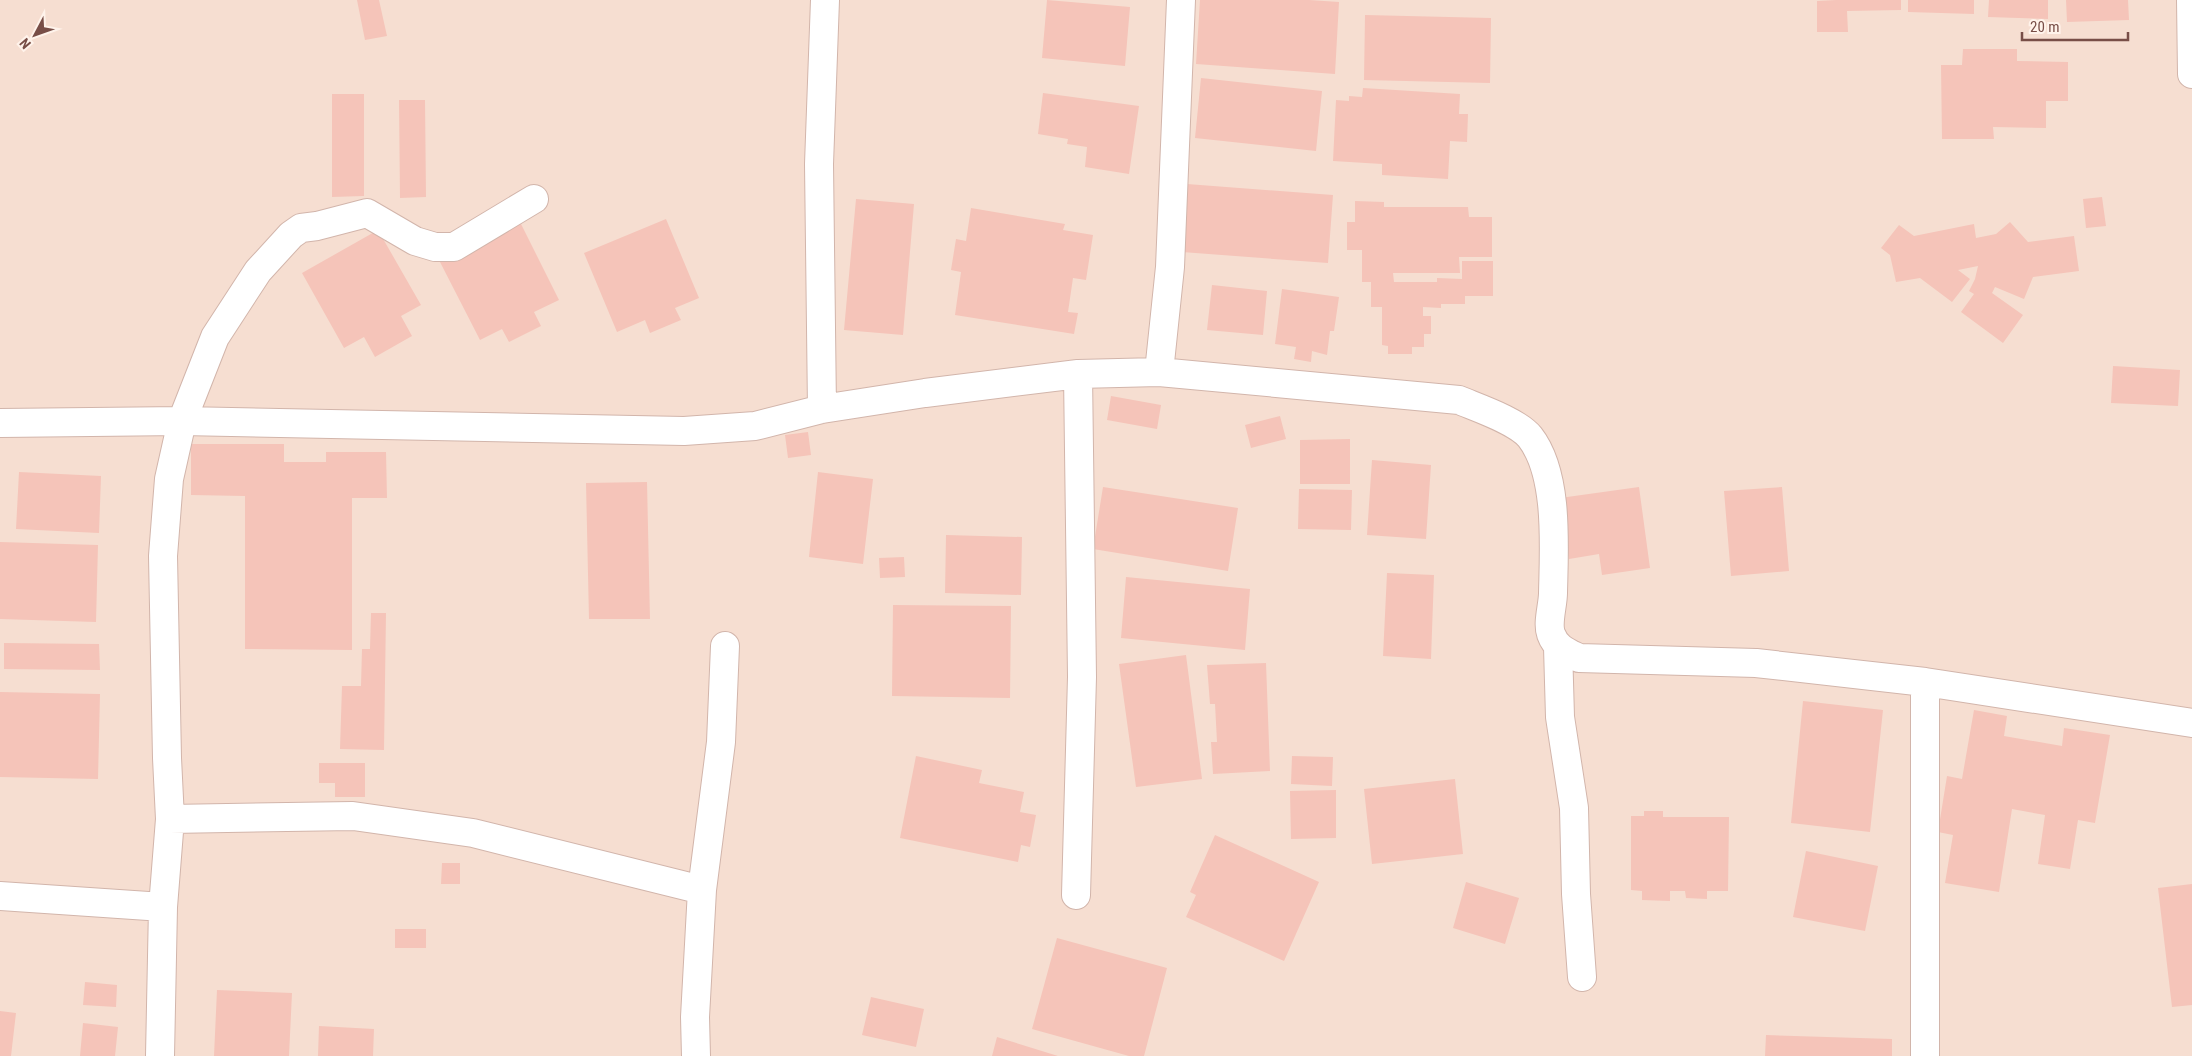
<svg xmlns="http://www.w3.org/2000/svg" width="2192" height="1056" font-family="'Roboto Condensed',sans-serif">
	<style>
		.residential { fill: #f6ded1 }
		.building { fill: #f5c4b9 }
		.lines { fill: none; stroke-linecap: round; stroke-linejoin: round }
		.street-casing { stroke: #d2b5ab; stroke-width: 30 }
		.street { stroke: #fff; stroke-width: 28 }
	</style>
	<rect width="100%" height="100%" fill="#feeee3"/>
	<!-- residential -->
	<path class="residential" d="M0,0H2192V1056H0Z"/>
	<!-- building -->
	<path class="building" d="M357,0H379L387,36L365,40Z
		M1047,0L1130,7L1125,66L1042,58Z
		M1200,0H1309L1339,2L1335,74L1196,64Z
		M1836,0H1901V10L1847,11L1848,32H1817V1Z
		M1908,0H1974V14L1908,12Z
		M1989,0H2048V19L1988,17Z
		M2066,0H2128L2129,20L2067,22Z
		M1365,15L1491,18L1490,83L1364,80Z
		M1963,49H2017V61L2068,62V101H2046V128L1993,127L1994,139H1942L1941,65H1962Z
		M1201,78L1322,91L1316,151L1195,138Z
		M1363,88L1460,94L1459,114H1468L1467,142L1450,141L1448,179L1382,175V164L1333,161L1336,100L1349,101V96L1362,97Z
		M1043,93L1139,106L1129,174L1085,167L1087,147L1067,144L1068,139L1038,134Z
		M332,94H364V196L332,197Z
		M399,100H425L426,197L400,198Z
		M1187,184L1333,195L1328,263L1182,252Z
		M2102,197L2106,226L2086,228L2083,199Z
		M856,199L914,204L903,335L844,330Z
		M1355,201L1384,202V207H1468L1469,217H1492V257H1459L1460,273H1393L1394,282H1437V278L1462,279V261H1493V296H1465V304H1441V308L1423,307V316H1431V334H1424V347H1412V354H1388V346L1382,345V307H1371V282H1362V250H1347V222H1355Z
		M971,208L1065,224L1063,230L1093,235L1086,280L1073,278L1068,312L1078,313L1074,334L955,315L961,272L951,270L956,239L966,241Z
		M666,219L699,298L675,308L681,320L650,333L645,320L617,332L584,253Z
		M520,222L559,300L534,312L541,326L509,342L502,329L480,340L440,262Z
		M2010,222L2028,242L2074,236L2079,271L2033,277L2024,299L1995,287L1992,293L2023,315L2003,343L1961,312L1974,294L1969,291L1975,279L1978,266L1958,270L1970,279L1952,302L1920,278L1896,282L1890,255L1881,248L1899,225L1914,236L1974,224L1976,238L1996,234Z
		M378,230L421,305L401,316L412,336L375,357L364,337L344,348L302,273Z
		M1212,285L1267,291L1263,335L1207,330Z
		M1282,289L1339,297L1334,331H1330L1327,355L1312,351L1311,362L1294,359L1296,347L1275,344Z
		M2113,366L2180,370L2178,406L2111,403Z
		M1111,396L1161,405L1157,429L1107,420Z
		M1280,416L1286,439L1251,448L1245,425Z
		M808,432L811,455L788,458L785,435Z
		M1350,439V484H1300V440Z
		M191,444H284V462H326V452H386L387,498H352V650L245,649V496L191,495Z
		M1372,460L1431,465L1426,539L1367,535Z
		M19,472L101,476L99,533L16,529Z
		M818,472L873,479L863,564L809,557Z
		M647,482L650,619H589L586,483Z
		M1103,487L1238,508L1228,571L1093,549Z
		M1639,487L1650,568L1602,575L1599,554L1569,559L1560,498Z
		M1782,487L1789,571L1731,576L1724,491Z
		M1299,489L1352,490L1351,530L1298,529Z
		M946,535L1022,537L1021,595L945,593Z
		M0,542L98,545L96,622L0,619Z
		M904,557L905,577L880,578L879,558Z
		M1387,573L1434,575L1431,659L1383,656Z
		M1126,577L1250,589L1245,650L1121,638Z
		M893,605L1011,606L1010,698L892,696Z
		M371,613H386L384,750L340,749L342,686H361L362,649H370Z
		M4,643L99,644L100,670L4,669Z
		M1186,655L1202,779L1136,787L1119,664Z
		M1266,663L1270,771L1213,774L1211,742H1217L1215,704H1210L1207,665Z
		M0,692L100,694L98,779L0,777Z
		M1803,701L1883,710L1870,832L1791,823Z
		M1974,710L2007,716L2004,736L2062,746L2064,728L2110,735L2095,823L2078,820L2070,869L2038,864L2045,815L2012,809L1999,892L1945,883L1953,835L1938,832L1947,776L1962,779Z
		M916,756L982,770L979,783L1024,792L1020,812L1036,815L1030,847L1021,845L1018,862L900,838Z
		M1292,756L1333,757L1332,786L1291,784Z
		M319,763H365V797H335V783H319Z
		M1455,779L1463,854L1372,864L1364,789Z
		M1336,790V838L1291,839L1290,791Z
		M1644,811H1663V817H1729L1728,891H1707V899L1686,898L1685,891H1670V901L1642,900V891L1631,890V816H1644Z
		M1215,835L1319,882L1284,961L1186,917L1196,895L1190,892Z
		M1806,851L1878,866L1865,931L1793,917Z
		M442,863H460V884H441Z
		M1466,882L1519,898L1505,944L1453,928Z
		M2192,884V1005L2172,1007L2158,888Z
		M395,929H426V948H395Z
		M1057,938L1167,968L1144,1056H1129L1032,1029Z
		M85,982L117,985L116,1007L83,1005Z
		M217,990L292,993L289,1056H214Z
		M871,997L924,1009L916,1047L862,1035Z
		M0,1011L16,1013L11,1056H0Z
		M83,1023L118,1027L115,1056H80Z
		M319,1026L374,1029L373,1056H318Z
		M1766,1035L1892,1039V1056H1765Z
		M997,1037L1058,1056H992Z"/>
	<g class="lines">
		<!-- street casing -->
		<g class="street-casing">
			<path id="street" d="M2191,0L2192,74
				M1159,372L1170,267L1181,0
				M822,409L819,164L825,0
				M0,423L182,421L684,431L755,426L822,409L925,393L1078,374L1159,372L1459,400C1478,408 1517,421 1530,437C1559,474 1554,547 1553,593C1553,605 1547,623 1551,634C1556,648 1567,652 1579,658L1756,663L1925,682L2192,723
				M1558,647L1560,717L1574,808L1576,894L1582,977
				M1925,682V1056
				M170,819L353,816L473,833L702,890
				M1076,895L1082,677L1078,374
				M0,896L163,907
				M160,1056L163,907L170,819L167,758L163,556L169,479L182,421L215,337L258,271L291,235L301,228L317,226L367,213L415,241L435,247H454L534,199
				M696,1056L695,1017L702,890L721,742L725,646"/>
		</g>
		<!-- street -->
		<use href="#street" class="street"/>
	</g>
	<!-- north arrow -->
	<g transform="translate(35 35) rotate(229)" stroke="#fff3eb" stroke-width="4" paint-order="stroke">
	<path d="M0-4L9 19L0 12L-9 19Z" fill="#784e47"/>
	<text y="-8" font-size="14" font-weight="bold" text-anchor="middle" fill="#784e47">N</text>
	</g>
	<!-- scale -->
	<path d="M2022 32v8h106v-8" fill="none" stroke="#784e47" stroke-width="2.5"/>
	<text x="2030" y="32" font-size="15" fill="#784e47" stroke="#fff3eb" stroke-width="4" paint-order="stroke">20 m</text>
</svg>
